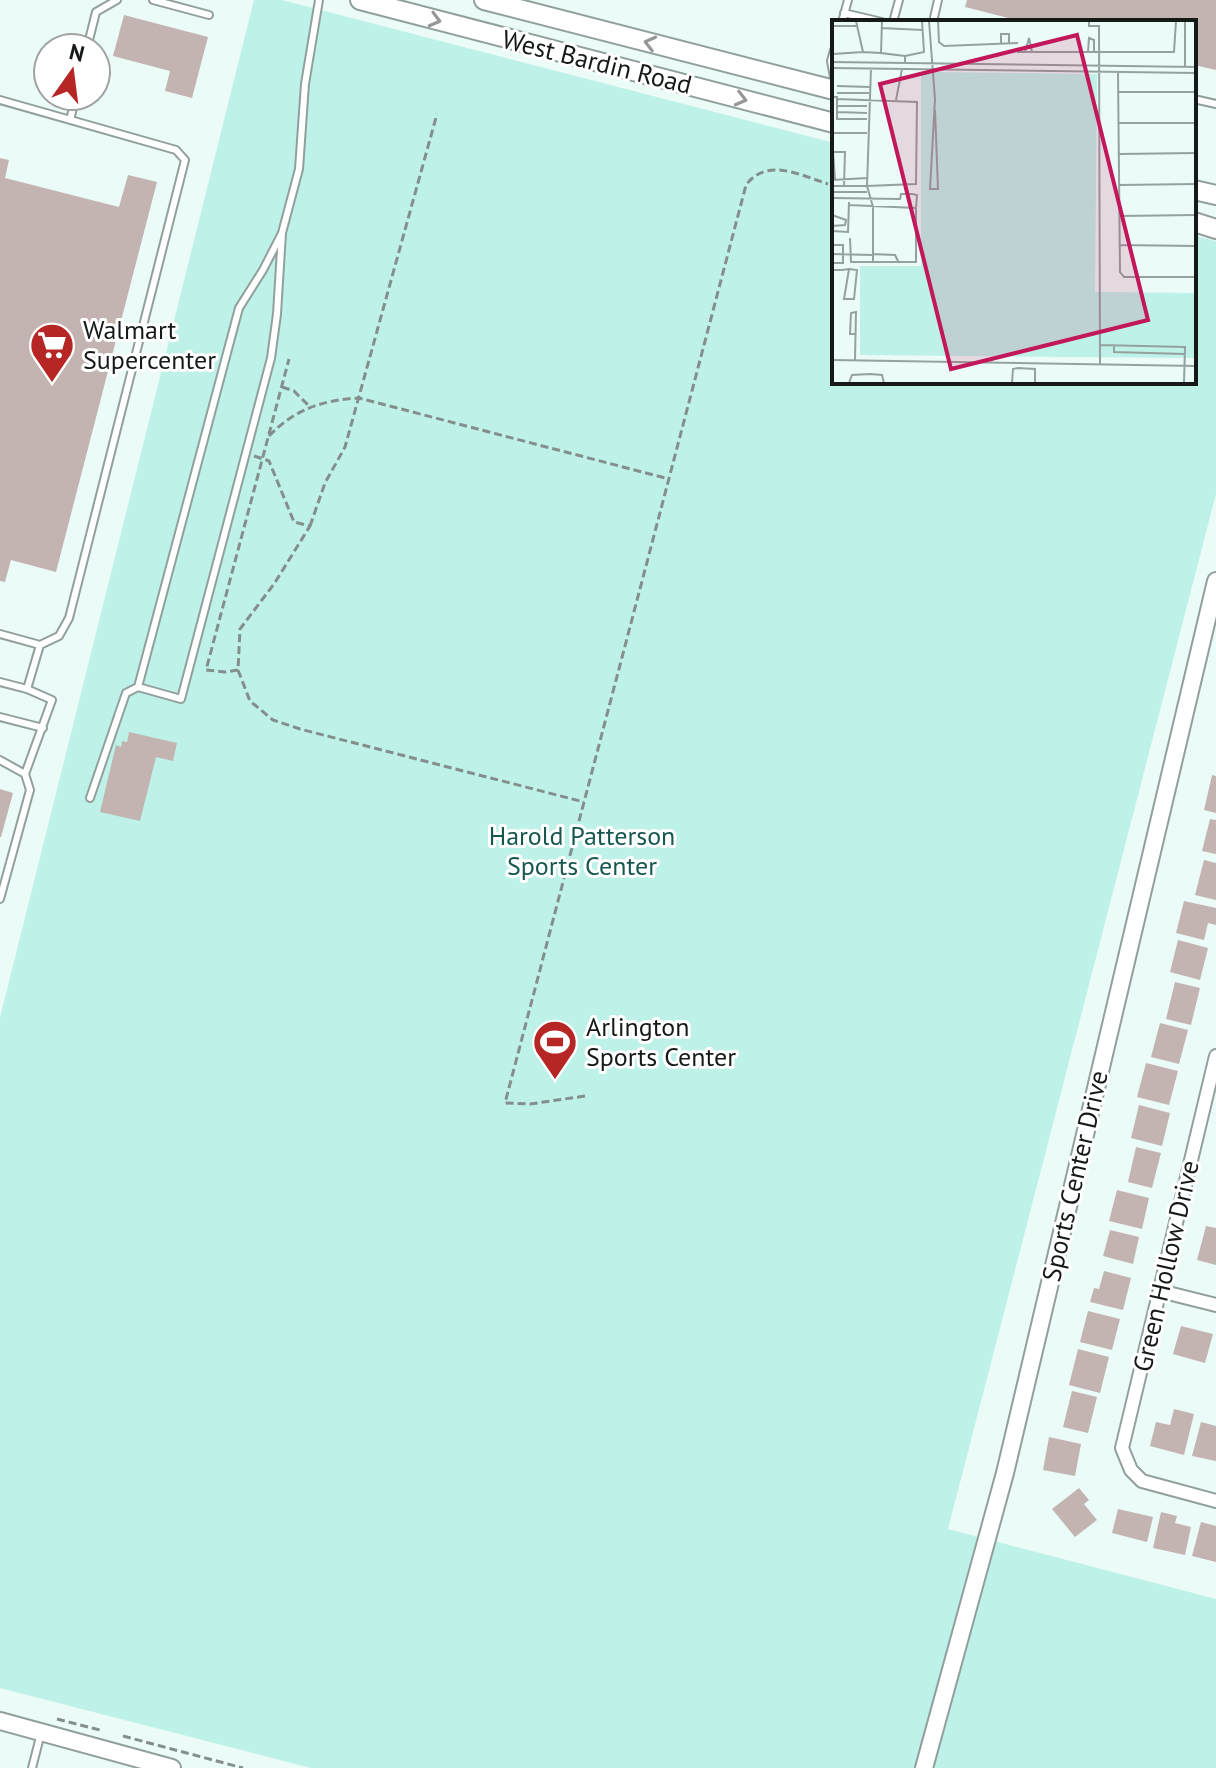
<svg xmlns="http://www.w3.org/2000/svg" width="1216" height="1768" font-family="'PT Sans',sans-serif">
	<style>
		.green { fill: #bef1e8 }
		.building { fill: #c3b4b2 }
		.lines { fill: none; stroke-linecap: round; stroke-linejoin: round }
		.service-casing { stroke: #91a09d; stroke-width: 10 }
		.minor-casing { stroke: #91a09d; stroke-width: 16 }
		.tertiary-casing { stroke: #91a09d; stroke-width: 20 }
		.secondary-casing { stroke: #91a09d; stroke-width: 22 }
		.path { stroke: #848f8d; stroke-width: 3; stroke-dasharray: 8 4; stroke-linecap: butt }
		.service { stroke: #fff; stroke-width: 6 }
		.minor { stroke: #fff; stroke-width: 12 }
		.tertiary { stroke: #fff; stroke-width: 16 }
		.secondary { stroke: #fff; stroke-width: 18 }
		.oneway { stroke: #969898 }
		.labels { text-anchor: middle; stroke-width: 6; stroke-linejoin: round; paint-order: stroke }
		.street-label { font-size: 26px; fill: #151a19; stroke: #fff }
		.poi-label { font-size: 26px; fill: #151a19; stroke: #fff; text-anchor: start }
		.park-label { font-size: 26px; fill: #165850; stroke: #fff }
		.inset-road { fill: none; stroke: #95a19f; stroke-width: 2 }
		.view { fill: #c2185b; fill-opacity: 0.15; stroke: #c2185b; stroke-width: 4 }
		.inset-edge { fill: none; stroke: #151a19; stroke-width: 4 }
	</style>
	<rect width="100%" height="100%" fill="#ebfbf8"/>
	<!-- green -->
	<path class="green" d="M254,0H282L834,143V382H1194V236L1216,241V494L948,1529L1216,1599V1768H311L0,1688V1018Z"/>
	<!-- building -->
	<path class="building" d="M967,0H1216V70L1194,65V22H1024L965,7Z
		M124,15L208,37L192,98L165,91L170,71L113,56Z
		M0,158L9,160L5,178L119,207L128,175L157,182L56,572L11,560L5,582L0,581Z
		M129,732L177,743L173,761L156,757L140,821L100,812L116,745L121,747L122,741L127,742Z
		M1212,775L1216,776V813L1204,810Z
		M0,789L13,793L1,837H0Z
		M1210,819L1216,820V854L1202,851Z
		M1204,860L1216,863V900L1195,895Z
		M1184,901L1216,908V925L1208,923L1204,940L1176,933Z
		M1178,940L1208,948L1200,980L1170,972Z
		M1175,982L1200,988L1191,1025L1166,1019Z
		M1160,1023L1188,1030L1179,1064L1151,1057Z
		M1146,1063L1178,1071L1169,1105L1137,1097Z
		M1139,1105L1170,1113L1162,1146L1131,1138Z
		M1136,1147L1161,1153L1152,1188L1128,1182Z
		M1117,1190L1149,1198L1142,1229L1109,1221Z
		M1206,1226L1216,1228V1265L1197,1260Z
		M1110,1230L1139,1237L1133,1264L1103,1256Z
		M1104,1271L1131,1278L1123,1310L1090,1302L1094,1288L1099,1289Z
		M1088,1311L1120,1319L1112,1350L1080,1342Z
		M1181,1326L1213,1334L1205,1363L1173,1354Z
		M1078,1349L1109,1357L1100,1393L1069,1385Z
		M1072,1391L1097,1397L1088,1433L1063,1427Z
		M1174,1409L1194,1414L1184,1455L1150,1446L1156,1422L1170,1425Z
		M1201,1422L1216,1426V1461L1192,1456Z
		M1049,1437L1081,1444L1075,1476L1043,1470Z
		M1079,1488L1089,1500L1084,1504L1097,1520L1075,1537L1052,1509Z
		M1118,1509L1153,1517L1147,1542L1112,1533Z
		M1161,1512L1177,1516L1175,1523L1191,1527L1185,1555L1153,1548Z
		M1201,1522L1216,1526V1562L1192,1556Z"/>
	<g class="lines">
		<!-- service casing -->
		<g class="service-casing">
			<path id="service" d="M153,0L209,15
				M844,13L882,22
				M842,22L848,0
				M893,22L899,0
				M933,22L938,0
				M87,48L96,12L117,0
				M834,50L831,61L834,77
				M1194,99L1216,104
				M0,100L176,150L185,160L69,618L59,636L40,645L0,634
				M70,120L76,96
				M282,233L277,314L271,358L181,699L138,687L239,308L263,270L282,233L299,169L305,84L319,0
				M0,682L27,689L52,700L25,774
				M27,689L40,645
				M0,717L43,728
				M0,760L25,774L30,790L0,899
				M90,798L126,693L138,687
				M32,1768L41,1733"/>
		</g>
		<!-- minor casing -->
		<g class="minor-casing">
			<path id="minor" d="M1216,1056L1122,1448L1131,1470L1142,1481L1216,1501
				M1160,1291L1216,1305"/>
		</g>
		<!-- tertiary casing -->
		<g class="tertiary-casing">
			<path id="tertiary" d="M0,1721L172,1768
				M924,1768L1005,1473L1216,581"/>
		</g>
		<!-- secondary casing -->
		<g class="secondary-casing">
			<path id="secondary" d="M360,0L834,123
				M484,0L834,90
				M1194,190L1216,195
				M1194,222L1216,229"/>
		</g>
		<!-- path -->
		<path class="path" d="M282,387L294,391L308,405
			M269,436C295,409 323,400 359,398L669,479
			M254,456L269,461L294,522L310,526L274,584L240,629L238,670L250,701L273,720L300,729L584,802
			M310,526L325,483L345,447L437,114
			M238,670L225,672L206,670L289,359
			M585,1096L530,1104L505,1103L746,185C767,157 800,175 828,184
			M57,1719L100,1730
			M123,1736L243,1768"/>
		<!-- service -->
		<use href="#service" class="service"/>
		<!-- minor -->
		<use href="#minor" class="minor"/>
		<!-- tertiary -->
		<use href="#tertiary" class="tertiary"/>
		<!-- secondary -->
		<use href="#secondary" class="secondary"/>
	</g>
	<!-- one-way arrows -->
	<defs><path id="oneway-chevron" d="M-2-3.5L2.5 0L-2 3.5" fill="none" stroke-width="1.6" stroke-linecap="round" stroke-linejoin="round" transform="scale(2)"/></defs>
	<g class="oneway">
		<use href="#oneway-chevron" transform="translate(435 20) rotate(15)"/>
		<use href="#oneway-chevron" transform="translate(650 43) rotate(-166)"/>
		<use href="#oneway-chevron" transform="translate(741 99) rotate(14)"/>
	</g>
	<!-- icons -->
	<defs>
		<g id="supermarket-pin" transform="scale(2.3)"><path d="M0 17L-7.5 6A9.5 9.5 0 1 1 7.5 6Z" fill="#b52625" stroke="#fff"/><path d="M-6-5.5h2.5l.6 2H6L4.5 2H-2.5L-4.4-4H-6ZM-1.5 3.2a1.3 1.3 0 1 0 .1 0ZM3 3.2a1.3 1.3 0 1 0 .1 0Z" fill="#fff"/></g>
		<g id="stadium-pin" transform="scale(2.3)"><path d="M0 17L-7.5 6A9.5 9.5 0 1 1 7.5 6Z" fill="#b52625" stroke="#fff"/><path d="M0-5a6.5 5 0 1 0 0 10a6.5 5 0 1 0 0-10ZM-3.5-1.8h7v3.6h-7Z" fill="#fff"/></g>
	</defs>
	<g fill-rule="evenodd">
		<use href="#supermarket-pin" x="52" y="345"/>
		<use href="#stadium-pin" x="555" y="1042"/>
	</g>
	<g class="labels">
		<!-- street labels -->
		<g class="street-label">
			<text transform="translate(597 62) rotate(14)" y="9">West Bardin Road</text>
			<text transform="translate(1075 1176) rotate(-77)" y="9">Sports Center Drive</text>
			<text transform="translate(1166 1266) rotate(-77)" y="9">Green Hollow Drive</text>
		</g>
		<!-- poi labels -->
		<g class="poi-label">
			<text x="83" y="339">Walmart<tspan x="83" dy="30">Supercenter</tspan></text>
			<text x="586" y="1036">Arlington<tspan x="586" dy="30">Sports Center</tspan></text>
		</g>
		<!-- park labels -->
		<g class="park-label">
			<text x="582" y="845">Harold Patterson<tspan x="582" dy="30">Sports Center</tspan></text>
		</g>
	</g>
	<!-- overview -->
	<g transform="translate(832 20)">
		<rect width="364" height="364" fill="#ebfbf8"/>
		<path d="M89,52L265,54L263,272L364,273V338L28,335V246H89Z" fill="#bef1e8"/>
		<path class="inset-road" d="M24,1L31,32L49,33M50,1L49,33L73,36M97,1L103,79L98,169H106L103,90M106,1L107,22L112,26L186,23M257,1V6H267L268,344M353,1V46M0,6H26M49,8L91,10M169,25V14H177V24M185,32H342L344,1M193,32L197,18L200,32M256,32L257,18L262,20V32M1,34L31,32M0,42L364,47M73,44V36L92,32L90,1M0,48L364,53M286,53L288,252L292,257H364M5,66L38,67M286,72H364M5,73H37M0,77H5V99H35M5,79L85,82L84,164L35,166L41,187V241M64,80L70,49M6,86H35M5,92L35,93M286,103H364M0,113H35M0,132H13L12,166M1,132L3,159M287,134L364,133M0,160L35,158M287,165L364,164M0,166H35L39,48M0,172H35M0,178L68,179L69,174H80L85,175L84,188M17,185L84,188V242H19L18,218M0,195L14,200L13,205L0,206M287,196L364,195M0,211L16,212L17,182M0,225H11V243H0M287,225L364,226M0,234L40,235M40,234L63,235L67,243M0,250H10L17,249L25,250L22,279H12L17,249M268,325L353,327L352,363M282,325V332L352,334M0,340L364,346M23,340L24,292L19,293L18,314H24M17,363L20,355L38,354L50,355L52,363M180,363L181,349L186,348L203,349V363M244,363H296"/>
		<path class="view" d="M245,15L316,300L119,349L48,64Z"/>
		<rect width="364" height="364" class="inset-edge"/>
	</g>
	<!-- north arrow -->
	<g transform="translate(72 72) rotate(14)"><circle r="38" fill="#ffffff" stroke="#a1a3a3" stroke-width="2"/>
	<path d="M0-6L14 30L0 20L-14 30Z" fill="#b52625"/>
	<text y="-12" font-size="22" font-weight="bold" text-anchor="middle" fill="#151a19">N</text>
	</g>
</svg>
